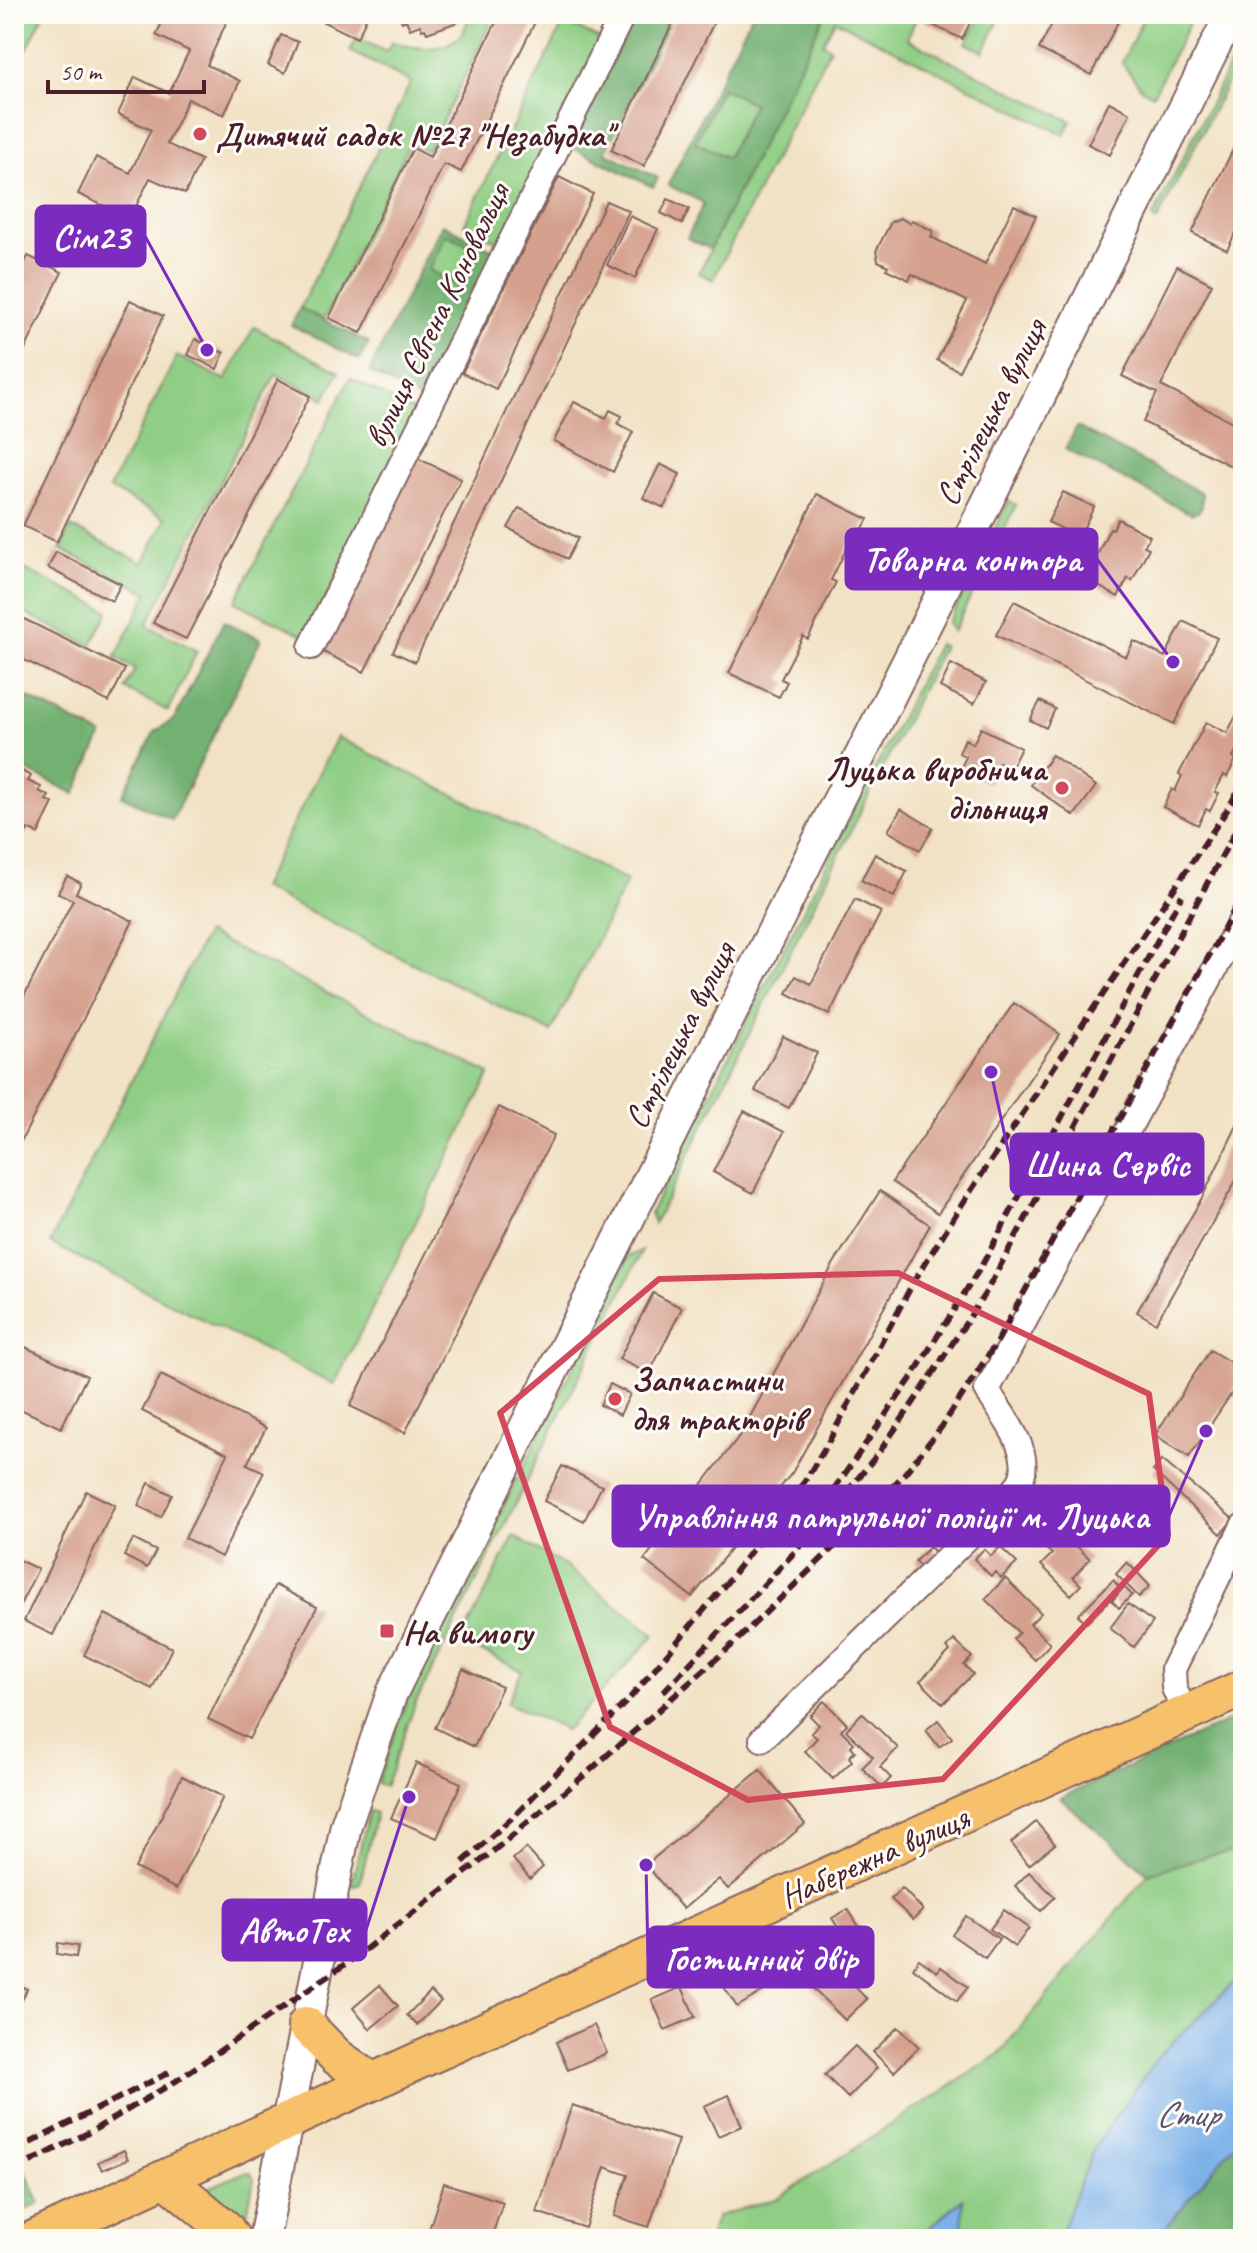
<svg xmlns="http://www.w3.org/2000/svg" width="1257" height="2253" font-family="Caveat,sans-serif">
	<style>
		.green { fill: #8fce84; stroke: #6c7658; stroke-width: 2 }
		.forest { fill: #73b172; stroke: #5e684e; stroke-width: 2; fill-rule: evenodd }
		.water { fill: #7bb1e9; stroke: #62688a; stroke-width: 2 }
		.building { fill: #d5a18e }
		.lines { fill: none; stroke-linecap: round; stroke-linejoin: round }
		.minor-casing { stroke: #856361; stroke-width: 28 }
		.tertiary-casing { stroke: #856361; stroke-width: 34 }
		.primary-casing { stroke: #856361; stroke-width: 40 }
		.minor { stroke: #fff; stroke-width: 24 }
		.tertiary { stroke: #fff; stroke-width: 30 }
		.primary { stroke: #f7c06b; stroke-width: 36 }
		.rail { stroke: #4a1f2b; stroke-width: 6; stroke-dasharray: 12 6; stroke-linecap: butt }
		.marked { fill: none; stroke: #d1495b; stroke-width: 6; stroke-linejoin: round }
		.poi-dot { fill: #d1495b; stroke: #fdfcf7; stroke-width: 3 }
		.labels { text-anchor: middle; stroke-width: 6; stroke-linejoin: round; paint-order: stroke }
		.poi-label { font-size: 34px; font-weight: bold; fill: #4a1f2b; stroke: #fdfcf7; text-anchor: start }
		.street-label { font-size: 34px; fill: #4a1f2b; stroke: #fdfcf7 }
		.water-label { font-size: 36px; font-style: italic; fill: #5b526e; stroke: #fdfcf7 }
		.leader { fill: none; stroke: #7b2cbf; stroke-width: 3 }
		.callout-dot { fill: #7b2cbf; stroke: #fdfcf7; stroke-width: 3 }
		.callout { fill: #7b2cbf; stroke: #7b2cbf; stroke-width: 3 }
		.callout-label { font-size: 36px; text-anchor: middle; font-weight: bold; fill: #fff }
	</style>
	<rect width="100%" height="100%" fill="#fdfcf7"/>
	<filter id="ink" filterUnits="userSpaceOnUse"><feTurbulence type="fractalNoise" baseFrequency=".0125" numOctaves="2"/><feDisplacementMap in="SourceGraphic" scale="16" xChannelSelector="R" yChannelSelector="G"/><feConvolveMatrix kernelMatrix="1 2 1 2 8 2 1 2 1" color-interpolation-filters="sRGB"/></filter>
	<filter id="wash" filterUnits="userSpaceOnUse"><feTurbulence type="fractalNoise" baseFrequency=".006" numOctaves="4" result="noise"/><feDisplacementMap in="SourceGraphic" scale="32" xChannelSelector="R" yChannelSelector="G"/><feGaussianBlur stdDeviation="1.8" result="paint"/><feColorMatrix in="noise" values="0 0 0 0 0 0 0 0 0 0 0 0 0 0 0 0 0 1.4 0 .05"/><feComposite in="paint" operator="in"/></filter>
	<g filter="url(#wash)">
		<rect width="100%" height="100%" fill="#f2e2c5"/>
		<!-- green -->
		<path class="green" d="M26,14H44L14,75V40Z
			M470,14H495L428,151L410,143L324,320L300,308L411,82L350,51L357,38L386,52L392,42C414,49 446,54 463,32C466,27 468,19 470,14Z
			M825,14H918L907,39L1071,121L1064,135L835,20L823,43L830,48L713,280L699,273Z
			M979,14H1002L983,52L966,43L981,15Z
			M1145,14H1194L1153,95L1142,89L1122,63Z
			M564,22L602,40L501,243L464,225Z
			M1243,39V51L1157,221L1152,219Z
			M722,88L754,103L727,158L695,142Z
			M446,234L477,249L460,285L429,270Z
			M254,327L339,372L325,399L276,374L147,625L197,651L168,711L125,689L135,669L115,658L148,593L60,549L71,527L143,563L166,518L109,489L177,356L226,380Z
			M350,378L417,413L307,637L235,602Z
			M1009,501L1016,505L953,632L948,623Z
			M14,564L109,611L91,646L14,608Z
			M938,644L943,647L654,1224L650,1213Z
			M337,737L627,881L551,1032L261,888Z
			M206,933L490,1074L334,1385L50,1243Z
			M642,1251L416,1702L385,1787L377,1784L407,1699L629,1256Z
			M514,1536L565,1566L655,1635L566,1730L507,1703L522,1671L461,1641Z
			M369,1811L376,1813L360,1883L351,1886Z
			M1243,1850V1973L1158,2057L1094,2148L1058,2239H962V2199L917,2239H709L717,2216L776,2199L998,2055L1148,1874L1207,1856Z
			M250,2172L254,2179L244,2229L199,2192L243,2173Z"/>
		<!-- forest -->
		<path class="forest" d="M635,14H673L605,152L658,178L653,187L571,147Z
			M752,14H825L710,249L687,238L704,203L668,185ZM722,88L754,104L727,158L695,142Z
			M442,224L497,252L423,401L369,372ZM446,234L477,249L459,285L429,270Z
			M300,308L369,343L359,360L291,325Z
			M1077,427L1202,493V507L1198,512L1191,514L1065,449Z
			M224,621L261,639L172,820L122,796L154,733L175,718Z
			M14,691L102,735L75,794L14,764Z
			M1243,1714V1850L1207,1856L1148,1874L1060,1798Z
			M1243,2133V2239H1156Z
			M26,2172L40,2203L14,2215V2178Z"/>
		<!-- water -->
		<path class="water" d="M1243,1973V2133L1156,2239H1058L1094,2148L1158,2057Z
			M963,2199L962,2239H917Z"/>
		<g id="blocks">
			<!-- building -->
			<path class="building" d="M166,14H208L226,23L207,65L240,81L224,115L188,99L167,144L201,160L185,194L150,178L130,218L78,194L96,157L130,173L151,130L118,114L135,77L169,93L189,51L156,35Z
				M307,14H356L366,19L357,38Z
				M399,14H455L458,22L427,33L425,29L422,30L420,25L410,29L406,20L402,22Z
				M500,14H539L461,172L444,164L361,333L329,318L413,148L430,157Z
				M677,14H718L644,166L611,150Z
				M925,14H971L974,15L962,39L922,20Z
				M1057,14H1122L1091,75L1039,49Z
				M281,35L298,42L285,73L268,65Z
				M1109,102L1130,113L1110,155L1088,144Z
				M1243,129V218L1227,250L1192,233Z
				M559,177L593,194L496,389L462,373Z
				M668,199L689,209L682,224L661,213Z
				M606,201L629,211L415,662L393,652Z
				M1014,205L1036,216L959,371L937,360L967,301L912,274L909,280L886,269L888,266L878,261L876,251L891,222L900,218L910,223L912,220L933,231L931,237L985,264Z
				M630,216L658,229L635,278L607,265Z
				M28,256L62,272L14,373V285Z
				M1177,266L1212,284L1161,386L1243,427V472L1143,422L1157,393L1122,376Z
				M130,300L163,316L57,542L23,526Z
				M195,339L224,353L217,369L188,355Z
				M278,379L310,396L186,639L153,623Z
				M574,402L606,418L610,410L622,416L618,424L633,432L613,472L554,441Z
				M417,458L461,479L364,672L321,651Z
				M660,464L680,474L664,508L643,498Z
				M1063,492L1094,507L1079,537L1048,522Z
				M817,494L868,519L857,539L852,537L831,580L836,582L808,639L803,636L781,679L787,682L779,697L729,673Z
				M519,508L578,538L567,559L508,528Z
				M1118,519L1150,536L1144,546L1149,548L1132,581L1128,578L1118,597L1087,580L1102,544L1110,528L1113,529Z
				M56,552L121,584L112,601L48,568Z
				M1014,601L1126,657L1134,641L1165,657L1183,621L1217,638L1174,724L996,635Z
				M14,614L125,669L109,702L14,655Z
				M951,664L986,682L974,704L940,687Z
				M1040,701L1055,709L1046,728L1030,720Z
				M1243,703V741L1242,740L1233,757L1236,759L1227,777L1224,775L1215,792L1219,793L1210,811L1206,809L1198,825L1163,807L1172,789L1175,791L1182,776L1179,774L1206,722L1227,733Z
				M981,728L1021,748L1011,768L999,762L988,783L960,769L966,757L959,753L965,739L973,744Z
				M1052,755L1096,786L1074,816L1031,785Z
				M14,767L31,776L28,781L41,787L39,791L49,796L46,800L53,803L38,834L28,829L25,836L14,831Z
				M901,809L933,828L920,850L888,831Z
				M875,854L907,871L894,897L861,880Z
				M67,876L81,883L76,893L133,921L14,1155V1016L73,900L58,893Z
				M855,899L881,912L829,1015L787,993L796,976L811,984Z
				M1014,1003L1060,1034L938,1213L892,1182Z
				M783,1036L817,1053L789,1108L755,1091Z
				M499,1107L554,1135L405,1433L350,1406Z
				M744,1111L784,1132L753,1193L713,1172Z
				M1243,1113V1168L1156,1323L1137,1312L1203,1196Z
				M880,1191L930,1225L792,1473L692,1597L644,1560L740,1435L834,1263Z
				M653,1293L682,1308L649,1374L619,1359Z
				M23,1346L87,1376L61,1428L14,1406V1365Z
				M1210,1350L1243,1370V1376L1189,1457L1155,1435Z
				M161,1375L266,1428L247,1464L264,1472L221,1557L185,1538L228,1454L142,1411Z
				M610,1384L630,1394L620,1415L600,1405Z
				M1162,1460L1233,1519L1221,1534L1153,1471Z
				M562,1466L602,1486L584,1521L544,1501Z
				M149,1483L172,1495L161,1517L138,1506Z
				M86,1491L115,1505L53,1635L24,1621Z
				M1061,1531L1090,1559L1073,1577L1081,1585L1071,1595L1041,1565L1052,1554L1045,1548Z
				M133,1539L156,1551L147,1568L124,1556Z
				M930,1547L937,1554L922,1569L915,1561Z
				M1000,1547L1017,1563L1001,1578L995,1572L991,1576L974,1559L984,1549L991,1556Z
				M14,1558L38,1569L18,1609L14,1606Z
				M1127,1562L1150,1586L1139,1597L1116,1574Z
				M1005,1578L1041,1613L1030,1624L1050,1644L1035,1660L1013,1639L1019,1633L985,1599Z
				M1113,1580L1121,1589L1087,1623L1078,1615Z
				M275,1585L317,1607L249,1739L208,1719Z
				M1124,1587L1132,1595L1119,1608L1112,1601Z
				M1128,1604L1153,1622L1134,1647L1110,1628Z
				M105,1614L172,1648L152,1689L84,1655Z
				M954,1640L972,1657L964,1665L973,1674L943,1704L920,1681L950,1651L947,1648Z
				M463,1669L502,1687L474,1747L435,1728Z
				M824,1701L847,1724L841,1730L854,1743L851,1746L855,1751L849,1757L852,1761L833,1779L805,1751L817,1738L811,1733L819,1725L810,1716Z
				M862,1713L898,1748L880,1767L891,1778L882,1787L862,1768L873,1757L846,1730Z
				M938,1720L952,1738L939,1747L926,1730Z
				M416,1763L461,1783L437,1838L391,1818Z
				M760,1770L805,1824L728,1889L719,1879L683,1909L646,1865Z
				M182,1776L223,1797L176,1889L135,1868Z
				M1036,1822L1055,1844L1029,1865L1011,1843Z
				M526,1848L543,1867L530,1879L513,1859Z
				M1029,1872L1055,1897L1041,1911L1015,1886Z
				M902,1888L923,1910L913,1920L891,1899Z
				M848,1909L868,1941L852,1950L832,1918Z
				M1004,1910L1029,1928L1015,1947L990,1929Z
				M966,1916L999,1939L985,1958L952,1935Z
				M58,1943L78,1946L76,1957L57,1954Z
				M919,1959L937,1972L941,1967L968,1987L957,2001L913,1968Z
				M749,1961L767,1989L737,2007L719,1979Z
				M829,1961L867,1999L845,2020L807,1983Z
				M14,1983L27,1989L14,2018Z
				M380,1985L398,2006L370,2029L353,2008Z
				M682,1987L695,2017L665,2030L652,2000Z
				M431,1991L441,2001L417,2025L407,2015Z
				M594,2025L607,2053L568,2070L556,2042Z
				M898,2027L919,2047L894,2072L873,2052Z
				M855,2046L877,2068L848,2098L825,2075Z
				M729,2095L742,2126L718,2136L704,2106Z
				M572,2105L678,2140L649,2227L614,2216L628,2175L605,2167L585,2228L537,2212Z
				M124,2150L128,2159L102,2170L98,2162Z
				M444,2183L503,2202L491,2239H426Z"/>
		</g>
	</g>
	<g filter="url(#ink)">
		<use href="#blocks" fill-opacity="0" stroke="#856361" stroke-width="2"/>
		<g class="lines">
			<!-- minor casing -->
			<g class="minor-casing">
				<path id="minor" d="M311,647L623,14
					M1186,1714L1174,1688L1173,1669L1243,1526
					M762,1739L1012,1494C1015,1489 1020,1483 1022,1477C1031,1448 1001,1414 987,1390L1243,917"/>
			</g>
			<!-- tertiary casing -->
			<g class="tertiary-casing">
				<path id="tertiary" d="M264,2239L346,1825L392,1693L1231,14"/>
			</g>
			<!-- primary casing -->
			<g class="primary-casing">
				<path id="primary" d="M306,2025L337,2057L373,2082
					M165,2178L225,2228L232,2239
					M34,2239L400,2069L1243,1688"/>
			</g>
			<!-- minor -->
			<use href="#minor" class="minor"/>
			<!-- tertiary -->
			<use href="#tertiary" class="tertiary"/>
			<!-- primary -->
			<use href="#primary" class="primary"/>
			<!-- rail -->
			<path class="rail" d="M823,1505L910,1380L982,1265L1182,895
				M663,1692L821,1524L880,1451L920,1393L986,1292L1243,817
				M463,1862L516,1814L629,1699L720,1591L805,1481L830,1439L914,1281L966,1198L1229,807L1243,782
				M14,2151L170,2072
				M14,2170L92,2131L176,2081L354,1958L486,1857L587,1773L731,1646L860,1522L905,1473L943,1425L998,1340L1243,894"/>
		</g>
	</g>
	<!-- marked area -->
	<path class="marked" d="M898,1273L1149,1394L1168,1535L943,1779L748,1800L610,1727L500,1413L659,1279Z"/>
	<!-- markers -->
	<g class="poi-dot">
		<circle cx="200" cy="134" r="8"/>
		<circle cx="1062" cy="788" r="8"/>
		<circle cx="615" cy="1399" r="8"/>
		<rect x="379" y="1623" width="16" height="16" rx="4"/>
	</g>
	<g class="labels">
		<!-- poi labels -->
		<g class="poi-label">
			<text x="216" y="146">Дитячий садок №27 "Незабудка"</text>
			<text x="1046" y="780" text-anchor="end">Луцька виробнича<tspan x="1046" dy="39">дільниця</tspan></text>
			<text x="631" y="1391">Запчастини<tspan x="631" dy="39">для тракторів</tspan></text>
			<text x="403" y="1643">На вимогу</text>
		</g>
		<!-- street labels -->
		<g class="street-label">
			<text transform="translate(436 315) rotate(-64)" y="12">вулиця Євгена Коновальця</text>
			<text transform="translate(990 412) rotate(-63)" y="12">Стрілецька вулиця</text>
			<text transform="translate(679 1035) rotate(-63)" y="12">Стрілецька вулиця</text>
			<text transform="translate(874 1856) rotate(-24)" y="12">Набережна вулиця</text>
		</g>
		<!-- water labels -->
		<g class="water-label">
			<text x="1187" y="2126">Стир</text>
		</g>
	</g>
	<!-- callouts -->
	<path class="leader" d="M207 350L145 236M1173 662L1097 559M991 1072L1011 1164M1206 1431L1169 1516M409 1797L366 1930M646 1865L648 1957"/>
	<g class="callout-dot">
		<circle cx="207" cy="350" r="8"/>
		<circle cx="1173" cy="662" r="8"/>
		<circle cx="991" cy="1072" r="8"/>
		<circle cx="1206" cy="1431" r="8"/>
		<circle cx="409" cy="1797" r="8"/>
		<circle cx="646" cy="1865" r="8"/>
	</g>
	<g class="callout">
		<rect x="36" y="206" width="109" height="60" rx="8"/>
		<rect x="846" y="529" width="251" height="60" rx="8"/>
		<rect x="1011" y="1134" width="192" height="60" rx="8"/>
		<rect x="613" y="1486" width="556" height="60" rx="8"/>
		<rect x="223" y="1900" width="143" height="60" rx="8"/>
		<rect x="648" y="1927" width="225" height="60" rx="8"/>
	</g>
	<g class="callout-label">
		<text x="91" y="249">Сім23</text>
		<text x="972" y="571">Товарна контора</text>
		<text x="1107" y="1176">Шина Сервіс</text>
		<text x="891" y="1528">Управління патрульної поліції м. Луцька</text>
		<text x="294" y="1942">АвтоТех</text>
		<text x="761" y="1970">Гостинний двір</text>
	</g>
	<!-- margin -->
	<rect width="1257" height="2253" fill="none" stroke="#fdfcf7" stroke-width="48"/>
	<!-- scale -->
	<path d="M48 80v12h156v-12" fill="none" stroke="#4a1f2b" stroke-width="4"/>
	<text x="60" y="80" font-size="24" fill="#4a1f2b" stroke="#fdfcf7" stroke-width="6" paint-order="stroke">50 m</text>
</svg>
